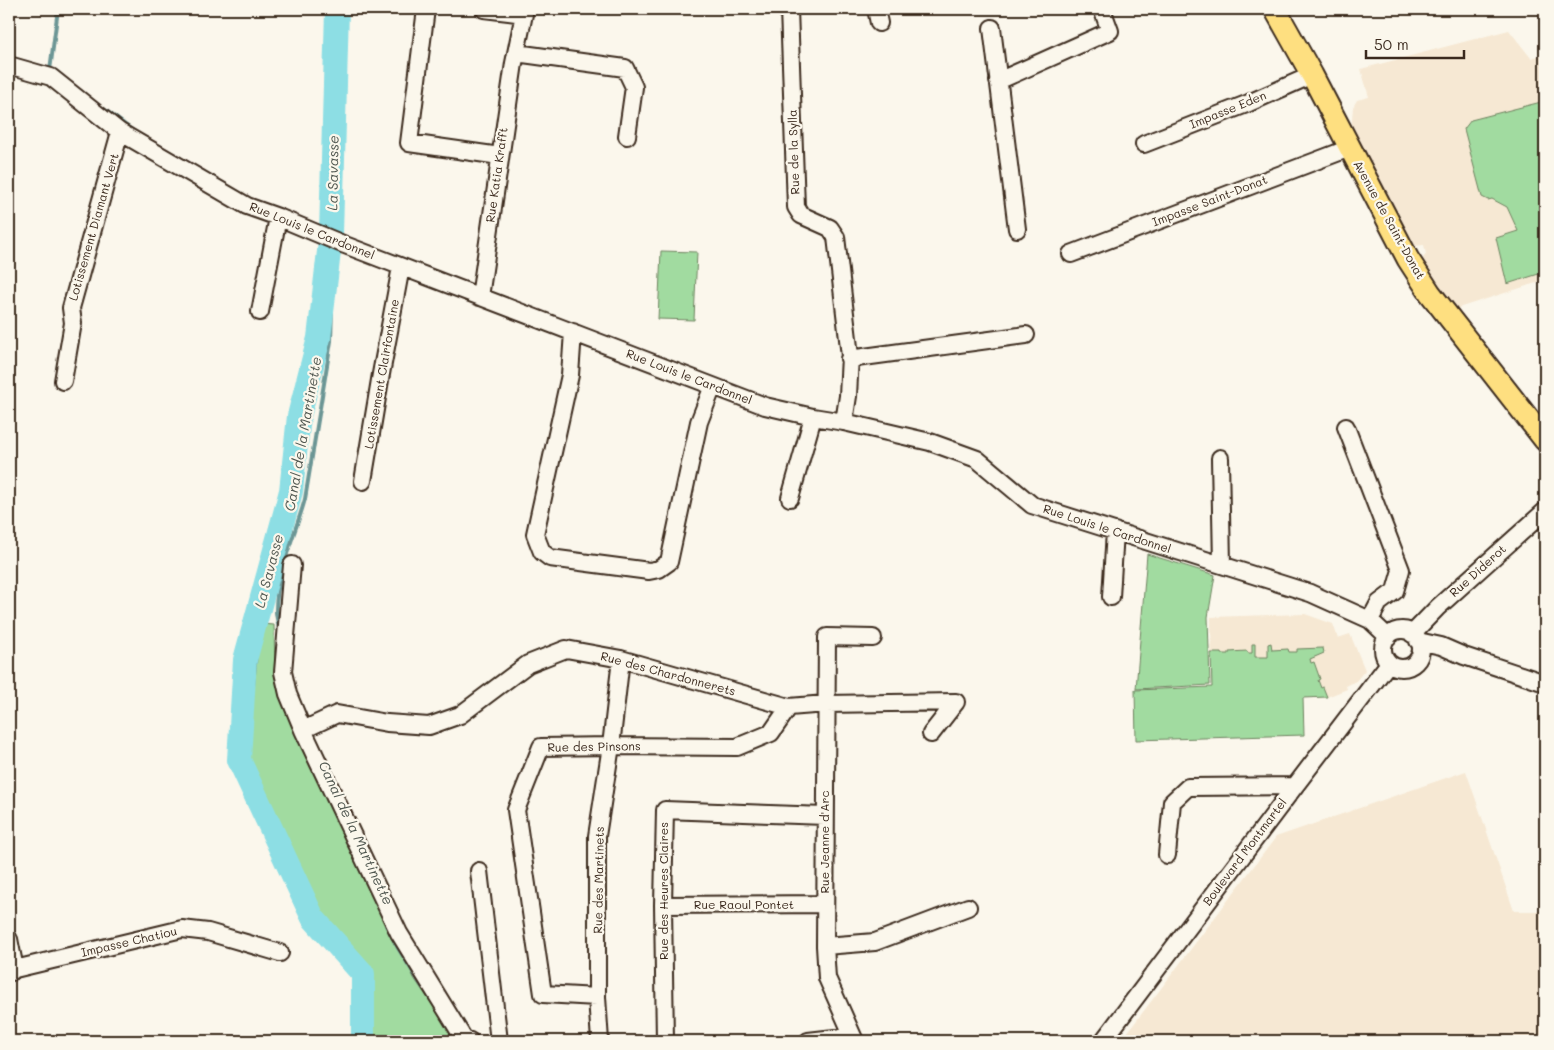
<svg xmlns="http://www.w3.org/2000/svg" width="1554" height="1050" font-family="Mali,sans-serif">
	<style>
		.built { fill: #f6e8d3 }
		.green { fill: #a1dba0; stroke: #6e825f }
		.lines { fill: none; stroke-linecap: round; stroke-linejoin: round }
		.stream { stroke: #6c9695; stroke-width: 4 }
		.river { stroke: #8ddee4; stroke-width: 24 }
		.minor-casing { stroke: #3b2a1e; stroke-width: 20 }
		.major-casing { stroke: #3b2a1e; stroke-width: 25 }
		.minor { stroke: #fbf7ec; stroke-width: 16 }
		.major { stroke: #fedf80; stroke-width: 21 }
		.labels { text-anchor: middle; stroke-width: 4.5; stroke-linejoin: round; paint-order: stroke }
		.street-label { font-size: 12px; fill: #3b2a1e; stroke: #fbf7ec }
		.water-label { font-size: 14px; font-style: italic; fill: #505750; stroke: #fbf7ec }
	</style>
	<rect width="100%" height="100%" fill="#fbf7ec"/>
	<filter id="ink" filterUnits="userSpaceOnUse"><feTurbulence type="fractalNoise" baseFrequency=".02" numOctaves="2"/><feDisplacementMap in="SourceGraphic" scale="10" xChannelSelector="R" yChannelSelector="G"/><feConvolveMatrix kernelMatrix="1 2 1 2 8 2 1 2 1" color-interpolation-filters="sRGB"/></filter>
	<g filter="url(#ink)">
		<!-- built -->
		<path class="built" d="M1509,30L1531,58L1545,54V280L1455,309L1421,261L1426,254L1424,245L1413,246L1351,131L1353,107L1357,100L1369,97L1361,69Z
			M1305,614L1333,624L1338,638L1350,634L1365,670L1356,681L1346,686L1347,689L1327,697L1303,698L1304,735L1135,690L1212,687L1211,617Z
			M1466,771L1514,911H1545V1041H1121L1276,837Z"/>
		<!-- green -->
		<path class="green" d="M1545,101V272L1507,284L1496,238L1518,231L1507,207L1492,199L1488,200L1482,197L1464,129L1471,120Z
			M661,251L697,252L694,320L658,319Z
			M1147,554L1215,575L1208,617L1210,685L1136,689Z
			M260,624L274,625L275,678L414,978L457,1041H370L371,972L317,915L248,760Z
			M1271,643L1272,650L1288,649L1289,652H1297V649L1323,648L1324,653L1310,659L1311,663L1314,662L1320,679L1318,680L1321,688L1323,687L1327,697L1303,698L1304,735L1136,740L1135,690L1212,687L1211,653H1221V654H1229V652L1247,651L1248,653H1252V644H1255V657H1268V644Z"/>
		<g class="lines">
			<!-- stream -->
			<path class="stream" d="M52,71L50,70L58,9
				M104,109L132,130
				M279,630C279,624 276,618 276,611C276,572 295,536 305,499L331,341L334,244
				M386,925L398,948L423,988"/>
			<!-- river -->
			<path class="river" d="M337,9L331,234L319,338L299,416L291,491L245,660L239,760L313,918L363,974V1041"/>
			<!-- minor casing -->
			<g class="minor-casing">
				<path id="minor" d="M426,9L409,143L500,156
					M789,9L796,207L801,215L830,228L836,237L850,356L848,396L844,422
					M876,9L879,23
					M992,28L1017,229
					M516,53L625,68L634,87L627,136
					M9,65L51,77L120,132L247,206L278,217L345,245L765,406L813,417L844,422L930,442L977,459L1032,505L1310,593L1370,620L1388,637
					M998,81L1110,31L1102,9
					M1144,144L1249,103L1312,75
					M1071,254L1350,148
					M480,297L514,63L524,14L484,9
					M260,312L278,217
					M573,332L570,375L535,534L542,552L550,558L649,571L659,569L669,562L699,422L713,386
					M849,359L1026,335
					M63,381L73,323L71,308L120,132
					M1346,427L1401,570L1395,591L1379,603L1370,620
					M1220,458L1222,565
					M363,481L381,374L401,267
					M790,498L813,417
					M292,565L283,672L288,694L303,730L399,933L464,1039L470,1041
					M1111,597L1115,531
					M1383 649a19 19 0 1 1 38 0a19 19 0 1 1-38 0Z
					M1412,634L1438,607L1545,511
					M1418,641L1441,646L1464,656L1545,683
					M303,730L337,714L387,723L429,726L460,715L528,664L566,649L621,659L789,707L826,704L956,702L931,734
					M1167,855L1172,802L1188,787L1295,786
					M479,871L499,1041
					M663,905L825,904
					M9,939L15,969
					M825,946L875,942L968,907
					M9,973L15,969L182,929L208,932L280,953
					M597,997L543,994L516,810L541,747L611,746L737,747L771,733L789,707
					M600,1041L597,997V836L611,746L621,659
					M665,1041L663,905L665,810L825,816
					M808,1041L852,1036
					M855,1041L827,978L825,946L827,637L873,638
					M1103,1041L1295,786L1389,663"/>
			</g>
			<!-- major casing -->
			<g class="major-casing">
				<path id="major" d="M1275,9L1312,75L1408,259L1430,293L1545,440"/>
			</g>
			<!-- minor -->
			<use href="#minor" class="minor"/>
			<!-- major -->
			<use href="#major" class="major"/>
		</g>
	</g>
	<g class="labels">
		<!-- street labels -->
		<g class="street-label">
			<text transform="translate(1228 110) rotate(-22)" y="4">Impasse Eden</text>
			<text transform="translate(794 152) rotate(-92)" y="4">Rue de la Sylla</text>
			<text transform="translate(497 175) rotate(-82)" y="4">Rue Katia Krafft</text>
			<text transform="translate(1210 201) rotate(-21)" y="4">Impasse Saint-Donat</text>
			<text transform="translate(1389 220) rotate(61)" y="4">Avenue de Saint-Donat</text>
			<text transform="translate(94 227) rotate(-74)" y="4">Lotissement Diamant Vert</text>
			<text transform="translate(312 231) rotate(22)" y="4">Rue Louis le Cardonnel</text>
			<text transform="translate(382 374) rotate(-80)" y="4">Lotissement Clairfontaine</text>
			<text transform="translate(689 377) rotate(21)" y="4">Rue Louis le Cardonnel</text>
			<text transform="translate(1107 529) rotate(18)" y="4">Rue Louis le Cardonnel</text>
			<text transform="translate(1478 571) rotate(-42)" y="4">Rue Diderot</text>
			<text transform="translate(668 674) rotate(15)" y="4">Rue des Chardonnerets</text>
			<text transform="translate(594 747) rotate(-1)" y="4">Rue des Pinsons</text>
			<text transform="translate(825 842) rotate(-90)" y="4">Rue Jeanne d'Arc</text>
			<text transform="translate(1245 852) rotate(-53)" y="4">Boulevard Montmartel</text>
			<text transform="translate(599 880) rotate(-89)" y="4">Rue des Martinets</text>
			<text transform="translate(664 891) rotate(-90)" y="4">Rue des Heures Claires</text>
			<text x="744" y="909">Rue Raoul Pontet</text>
			<text transform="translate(129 942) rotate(-13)" y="4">Impasse Chatiou</text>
		</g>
		<!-- water labels -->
		<g class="water-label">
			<text transform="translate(333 173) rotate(-89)" y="5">La Savasse</text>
			<text transform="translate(303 434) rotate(-80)" y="5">Canal de la Martinette</text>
			<text transform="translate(269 571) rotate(-75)" y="5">La Savasse</text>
			<text transform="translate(356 833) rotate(65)" y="5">Canal de la Martinette</text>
		</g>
	</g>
	<!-- margin -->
	<rect width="1554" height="1050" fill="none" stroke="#fbf7ec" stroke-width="30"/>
	<rect x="15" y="15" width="1524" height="1020" fill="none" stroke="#3b2a1e" stroke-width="2" filter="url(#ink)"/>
	<!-- scale -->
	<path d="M1366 50v8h98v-8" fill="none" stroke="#3b2a1e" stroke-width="2.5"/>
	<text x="1374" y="50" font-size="15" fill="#3b2a1e" stroke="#fbf7ec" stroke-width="4" paint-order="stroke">50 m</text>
</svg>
